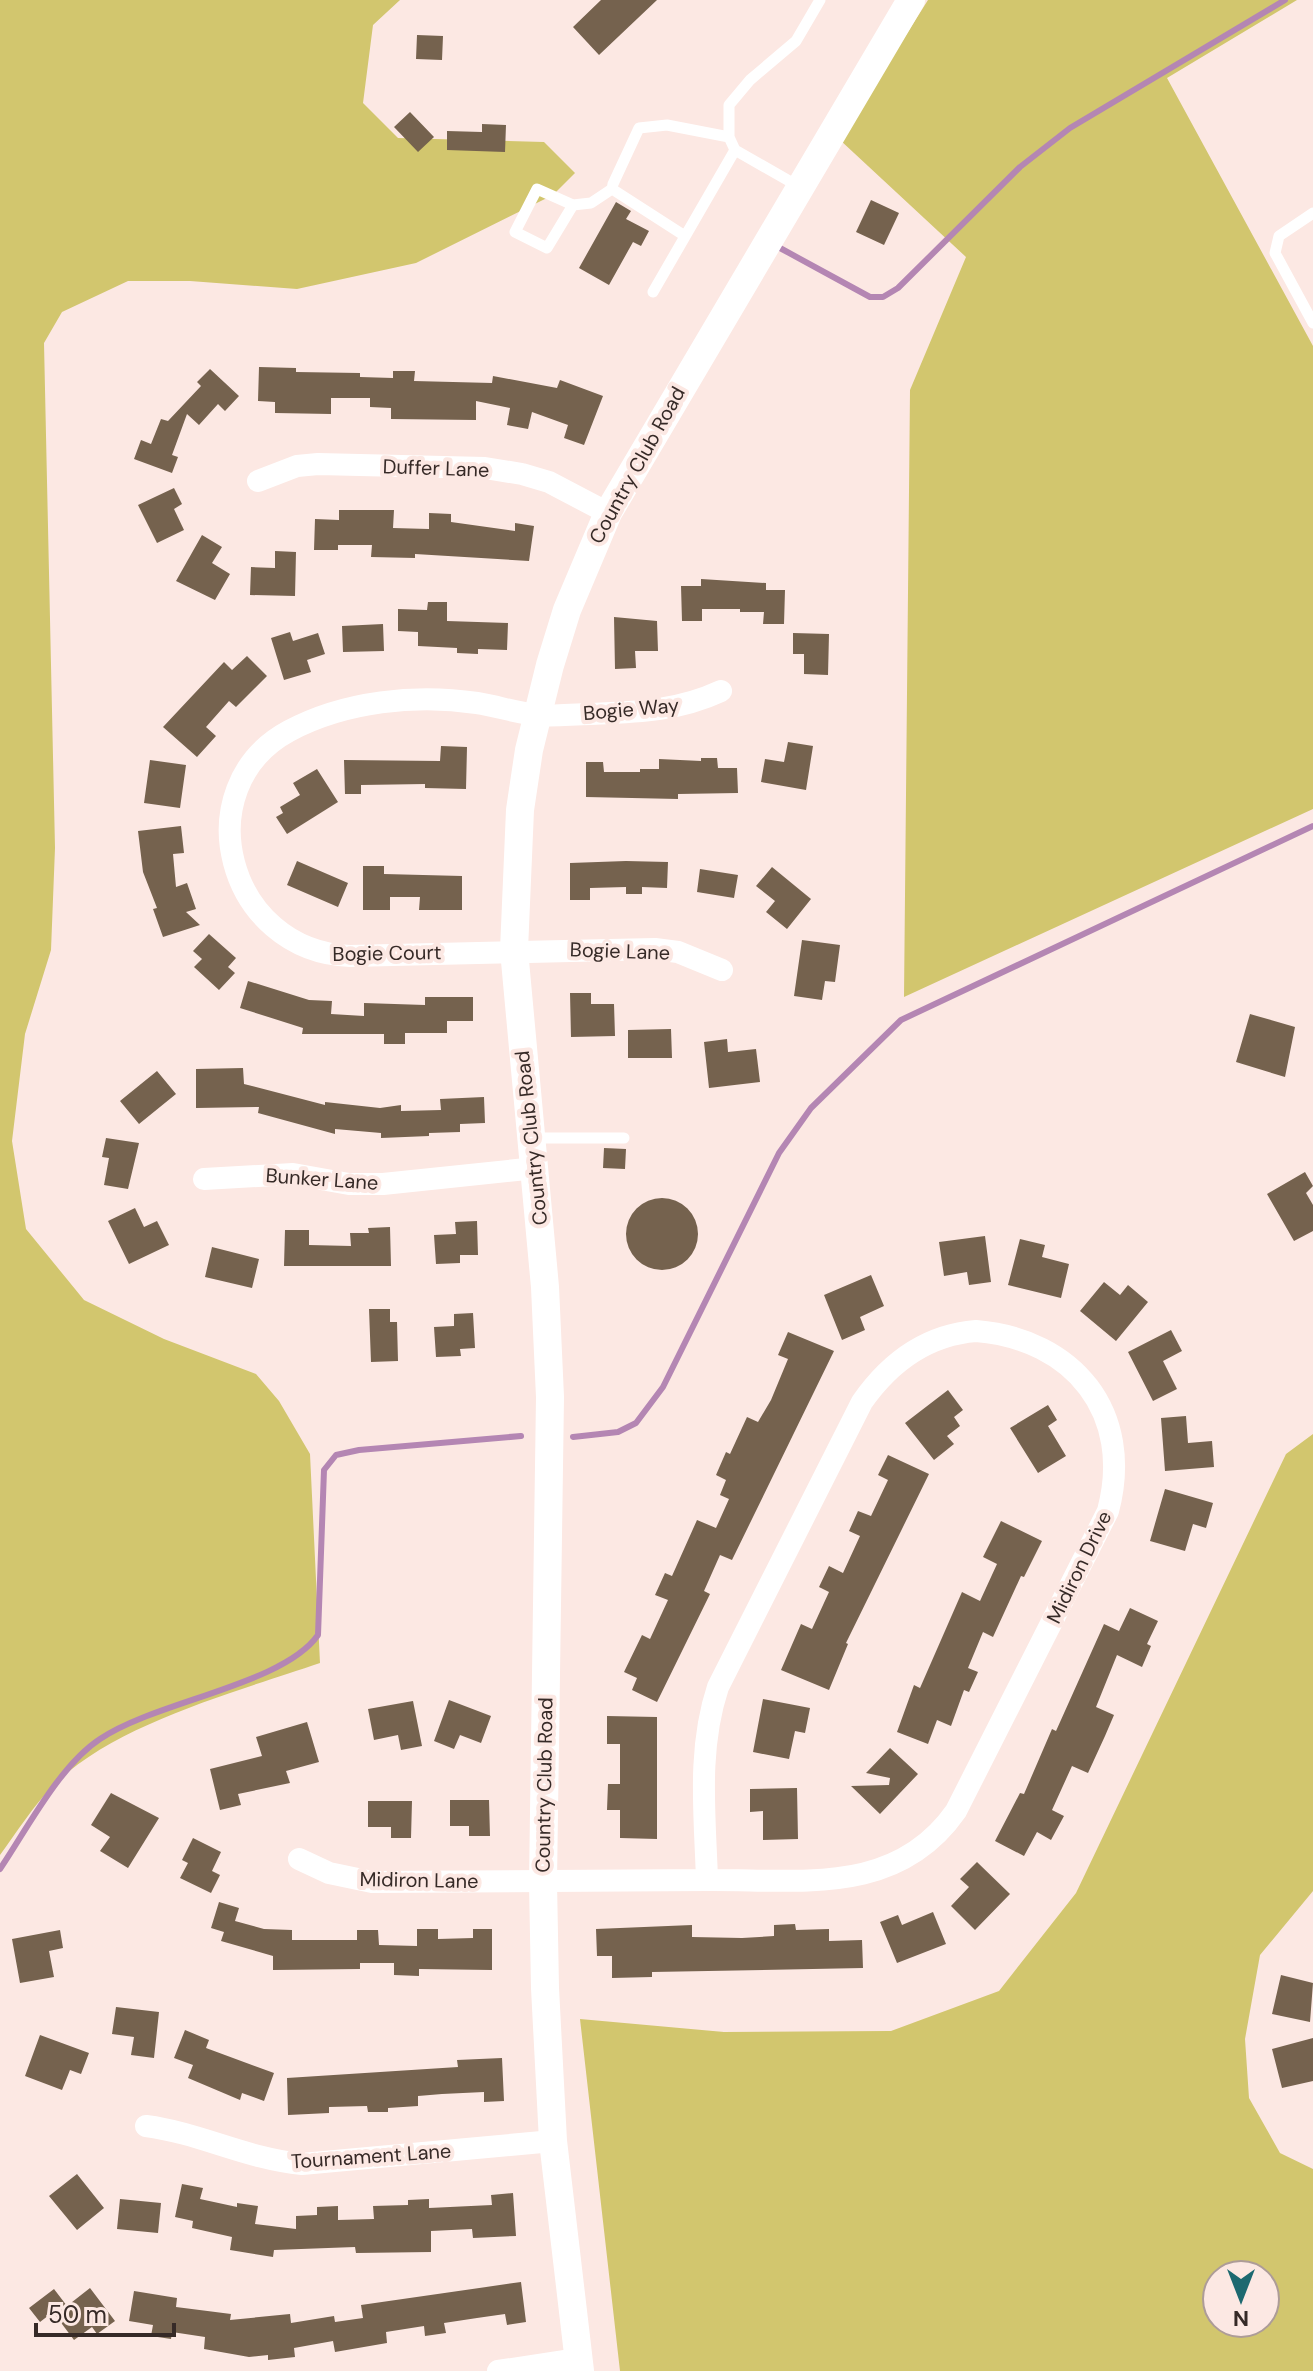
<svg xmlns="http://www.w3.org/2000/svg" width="1313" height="2371" font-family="'DM Sans',sans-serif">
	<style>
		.green { fill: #d2c66e; fill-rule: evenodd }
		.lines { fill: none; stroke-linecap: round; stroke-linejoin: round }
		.stream { stroke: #b486b3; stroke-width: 6 }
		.building { fill: #75624e }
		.service { stroke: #fff; stroke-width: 11 }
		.minor { stroke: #fff; stroke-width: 22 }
		.tertiary { stroke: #fff; stroke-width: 28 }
		.labels { text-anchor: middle; stroke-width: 8; stroke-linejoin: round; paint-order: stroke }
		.street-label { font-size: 20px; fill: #362a27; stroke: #fce8e3 }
	</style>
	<rect width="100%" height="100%" fill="#fce8e3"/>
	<!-- green -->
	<path class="green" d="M0,0H400L373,25L363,103L398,138L544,142L575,173L553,195L416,263L297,289L190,281H128L62,312L44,343L55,848L51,950L25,1034L12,1141L26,1229L84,1300L164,1339L256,1374L279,1401L310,1454L320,1663C239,1691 113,1724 53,1786C33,1806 17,1832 0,1855Z
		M928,0H1297L1167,78L1313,346V809L904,997L910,390L966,257L840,140Z
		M1313,1434V1891L1260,1955L1245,2039L1249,2098L1280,2153L1313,2169V2371H620L580,2019L724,2032L891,2031L999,1991L1076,1893L1286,1454ZM1217,2275H1265V2323H1217Z"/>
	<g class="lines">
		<!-- stream -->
		<path class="stream" d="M780,248L870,297H883L898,288L1020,167L1070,128L1285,0
			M573,1437L618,1432L636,1423L663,1387L779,1153L811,1108L901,1020L1313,826
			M0,1869C27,1829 60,1765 100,1739C156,1701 283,1685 318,1635L324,1470L336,1455L359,1450L521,1436"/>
	</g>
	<!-- building -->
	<path class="building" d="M601,0H657L599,55L573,27Z
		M417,35L443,36L442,60L416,59Z
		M410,112L434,137L418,152L394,127Z
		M482,124L506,125L505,152L447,150V131L482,132Z
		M871,200L899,213L884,245L856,232Z
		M616,202L631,211L626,219L649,231L641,246L633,242L609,285L579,268Z
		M259,367L296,368V372L360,373V377L393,378V371H415L414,381L492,383L493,376L557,388L560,380L603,396L584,445L564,438L568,425L532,412L528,429L507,425L510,408L476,401V420L391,419V408L370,407V398H331V414L275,413V402L258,401Z
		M210,369L239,396L225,411L218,404L199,425L187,414L172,455L178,457L172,473L134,459L141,440L151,444L161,419L168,421L201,386L197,382Z
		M174,488L182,504L174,509L184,530L157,543L138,505Z
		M339,510H394L393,528L429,529V513L451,514V522L515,531V523L534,526L529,561L415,554V558L371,557L372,545H338V550H314L315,519L339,520Z
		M202,535L222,547L212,563L230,574L215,600L176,581Z
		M275,551L296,552L295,596L250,595L251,567L275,568Z
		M701,579L766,583V590H785L784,624H763L764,612H740V609H702V621H682L681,586H701Z
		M428,602H447V621L508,623L507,650L478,649V654L457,653V648L418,646V632L398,631V609L427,610Z
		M614,617L657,621L658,651H635L636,668L615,669Z
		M383,624L384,651L343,652L342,626Z
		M290,632L293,641L318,633L325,654L307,660L311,672L284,680L271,638Z
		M793,633L829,634L828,675L804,674V654H793Z
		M247,656L267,676L236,707L229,701L206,727L216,736L197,757L163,727L224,662L232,670Z
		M788,742L813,746L806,790L761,782L765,759L784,762Z
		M441,746L467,747L466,789L425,788V784L361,785V794H345L344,760L440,761Z
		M701,758H717L718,768H737L738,793L678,794V799L586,797V762H603L604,772H640V769H659V759L701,761Z
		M150,760L186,765L180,808L144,803Z
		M317,769L338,802L287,834L276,817L283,813L280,807L300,795L293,783Z
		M181,826L184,853L173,854L176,887L187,883L196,909L186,912L200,925L163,937L153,909L157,908L143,872L138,831Z
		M297,861L348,883L338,907L287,885Z
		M626,861L668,862L667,888L642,887V894H626V887L590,888V900H570V863Z
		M363,866H384V874L462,876V910H419L420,897H390V910H363Z
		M772,867L811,899L787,929L766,912L775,901L756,886Z
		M700,869L738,875L734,898L697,892Z
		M209,934L236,958L228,967L235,973L219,990L194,967L202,959L193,951Z
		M802,940L840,945L835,982L825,981L822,1000L794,996Z
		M248,981L309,1000L332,1001L331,1014L364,1016V1003L425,1005V997H473V1021H447V1033H405V1044H384V1034H302L303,1028L240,1008Z
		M570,993H591V1004H614L615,1036L571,1037Z
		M1250,1014L1295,1027L1285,1077L1236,1062Z
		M671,1029L672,1058H628V1030Z
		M727,1039L728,1052L756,1049L760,1082L709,1088L704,1042Z
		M243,1068L244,1084L325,1105V1102L380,1108L401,1105V1111L441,1110L440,1099L484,1097L485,1123L460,1124V1132L429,1133V1136L381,1138V1133L335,1129V1134L258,1113L259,1107L196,1108V1069Z
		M157,1071L176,1094L139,1124L120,1101Z
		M106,1138L139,1143L128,1189L104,1185L109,1158L102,1157Z
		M604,1148L626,1149L625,1169L603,1168Z
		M1305,1172L1313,1186L1306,1193L1313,1205V1231L1294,1241L1267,1194Z
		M626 1234a36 36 0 1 1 72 0a36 36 0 1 1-72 0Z
		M135,1208L144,1227L157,1221L169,1245L129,1264L108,1221Z
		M477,1221L478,1255H460V1263L436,1264L434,1235L456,1234L455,1222Z
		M390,1227L391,1266H284L285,1230H309V1245L351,1246L350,1233H369L368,1228Z
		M985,1236L991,1282L969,1285L967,1272L944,1276L939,1242Z
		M1020,1239L1045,1245L1042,1257L1069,1264L1061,1298L1008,1285Z
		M212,1247L259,1259L252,1288L205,1277Z
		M871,1275L884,1306L860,1317L865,1330L842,1340L824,1295Z
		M1104,1282L1120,1295L1128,1285L1148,1302L1116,1341L1080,1311Z
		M369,1309H390V1322H397L398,1361L371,1362Z
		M473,1313L475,1348L460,1349L461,1356L436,1357L434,1327L454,1326V1314Z
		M1171,1330L1182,1351L1163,1361L1177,1389L1153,1401L1128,1352Z
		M788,1332L834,1351L732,1560L720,1555L704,1591L710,1594L657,1702L632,1690L637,1678L624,1672L642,1635L650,1639L668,1600L655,1595L665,1573L672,1576L697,1520L716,1528L729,1499L720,1495L726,1480L716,1475L726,1452L730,1454L747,1417L758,1422L771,1400L788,1359L778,1355Z
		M948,1390L963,1410L954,1417L960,1426L947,1436L954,1444L934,1460L905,1423Z
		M1048,1405L1057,1420L1048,1426L1066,1456L1038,1473L1010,1428Z
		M1186,1416L1188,1443L1212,1441L1214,1467L1165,1471L1161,1418Z
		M888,1455L929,1474L846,1643L848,1644L829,1690L781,1670L801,1624L812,1629L829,1592L819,1587L829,1566L843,1573L860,1536L849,1531L858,1511L871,1516L888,1480L878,1475Z
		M1165,1489L1213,1503L1206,1528L1193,1524L1185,1551L1150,1541Z
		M1001,1521L1042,1541L1024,1577L1021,1576L993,1637L983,1632L968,1668L978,1672L969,1692L964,1690L951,1726L937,1720L928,1744L897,1732L914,1685L920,1688L962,1592L980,1601L997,1564L983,1557Z
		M1130,1608L1158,1621L1147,1644L1151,1646L1142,1667L1117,1655L1096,1707L1114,1715L1105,1736L1088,1773L1072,1766L1052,1810L1064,1816L1051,1840L1037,1832L1024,1856L995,1841L1020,1793L1024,1794L1052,1729L1056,1731L1104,1624L1119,1631Z
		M763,1699L810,1708L805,1733L795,1731L789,1759L753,1752Z
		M449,1700L491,1716L481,1743L460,1735L454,1749L434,1741Z
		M413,1701L422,1746L401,1750L398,1735L374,1740L368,1709Z
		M607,1716L657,1717V1839L620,1838V1810H607L608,1784H620V1744H607Z
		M307,1722L319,1762L286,1771L290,1783L238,1794L241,1805L220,1810L210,1769L262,1756L256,1737Z
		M890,1748L918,1774L880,1814L851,1786L889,1785L890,1778L866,1773Z
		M797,1788L798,1839L763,1840V1811L750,1812V1789Z
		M111,1793L159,1818L128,1868L100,1851L110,1837L91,1825Z
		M450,1800H489L490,1836H469V1826H450Z
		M368,1801H412L411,1838H391V1827H368Z
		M193,1838L221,1852L212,1871L220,1875L211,1893L180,1878L188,1863L182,1860Z
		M977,1862L1010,1894L975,1930L951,1906L969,1887L960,1879Z
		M219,1902L239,1908L235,1921L264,1929L292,1930V1940H357V1930H378L379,1945L417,1946V1929H438V1939L473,1938V1929H492V1970L419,1969V1976L394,1975V1963H360V1969L273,1970V1956L221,1941L224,1932L211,1928Z
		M933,1912L946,1944L897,1963L880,1922L898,1915L902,1925Z
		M795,1924L796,1930L829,1929V1941L862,1940L863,1968L652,1972V1977L612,1978V1956H597L596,1929L692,1925V1937L742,1938L774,1936V1925Z
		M60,1930L63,1948L49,1951L54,1977L20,1983L12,1939Z
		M1281,1975L1313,1983L1310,2022L1272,2014Z
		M116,2007L159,2012L154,2058L131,2055L134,2037L112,2034Z
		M185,2030L209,2040L206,2048L274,2073L264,2101L242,2093L240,2100L188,2078L193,2065L174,2058Z
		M40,2035L89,2053L81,2074L70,2070L62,2090L25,2076Z
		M1313,2038V2081L1282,2088L1272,2049Z
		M502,2058L504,2101L484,2102V2092L442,2094L418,2096V2106L388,2108V2112H368L367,2106L329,2107V2113L288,2115L287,2078L458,2067L457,2060Z
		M77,2174L104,2208L77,2230L49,2196Z
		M182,2184L203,2188L200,2199L237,2207V2203L258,2206L255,2224L296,2229V2216L317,2215V2207L338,2206V2220L374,2219L373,2206L408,2205V2200L429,2199V2208L492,2205L491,2195L513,2193L516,2236L473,2238L472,2229L431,2231V2252L356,2253L355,2247L274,2250L273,2257L230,2250L232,2237L192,2228L193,2221L175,2217Z
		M120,2199L161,2203L158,2233L117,2229Z
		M521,2282L526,2322L507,2325L505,2314L477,2318L444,2323L446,2333L425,2336L424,2326L386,2332L387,2343L335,2352L333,2341L294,2348L295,2357L268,2360V2355L249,2357L204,2349L205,2337L172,2332L171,2339L151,2336L153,2325L129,2321L134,2291L177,2298L176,2307L231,2314L230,2320L290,2314L291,2323L334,2316L335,2322L363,2318L361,2305Z
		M90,2288L115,2321L97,2334L92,2327L74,2340L53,2312L40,2322L29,2308L54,2289L67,2306Z"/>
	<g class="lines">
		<!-- service -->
		<path class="service" d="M798,186L735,150L729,137V105L750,80L796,41L820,0
			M573,205L537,189L515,232L547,248L573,205L591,203L612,189
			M1313,213L1279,236L1275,253L1313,323
			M685,236L612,189L613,184L639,128L667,125L729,137
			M653,292L735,150
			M532,1138H624"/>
		<!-- minor -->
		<path class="minor" d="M258,481L297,466L318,464L485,468L522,474L549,482L608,513
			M721,691C678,711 638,712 591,714C573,714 554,717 537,715C517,713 497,706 477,703C416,694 345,701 289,731C185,787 226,951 350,956L655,949L678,952L722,970
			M204,1179L293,1174L349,1184H383L536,1168
			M976,1331C1074,1339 1134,1413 1108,1511L956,1811C896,1897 799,1879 707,1880C705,1815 697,1750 718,1687L862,1402C890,1362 926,1335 976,1331Z
			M299,1859L329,1873L372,1882L707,1880
			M146,2126C200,2133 247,2159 302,2164L553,2141
			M498,2371L578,2359"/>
		<!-- tertiary -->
		<path class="tertiary" d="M580,2371L553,2141L545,1988L543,1882L550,1397L545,1287L514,950L520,810L529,750L550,665L567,610L608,513L911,0"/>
	</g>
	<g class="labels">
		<!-- street labels -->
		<g class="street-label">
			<text transform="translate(637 465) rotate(-61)" y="7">Country Club Road</text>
			<text transform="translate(436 468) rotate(2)" y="7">Duffer Lane</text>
			<text transform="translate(631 709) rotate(-5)" y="7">Bogie Way</text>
			<text transform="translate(620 951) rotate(2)" y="7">Bogie Lane</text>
			<text transform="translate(387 953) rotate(-1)" y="7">Bogie Court</text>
			<text transform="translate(531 1138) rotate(-96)" y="7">Country Club Road</text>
			<text transform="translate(322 1179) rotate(4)" y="7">Bunker Lane</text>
			<text transform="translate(1079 1567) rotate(-64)" y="7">Midiron Drive</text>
			<text transform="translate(544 1785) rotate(-89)" y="7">Country Club Road</text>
			<text transform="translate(419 1880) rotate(1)" y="7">Midiron Lane</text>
			<text transform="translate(371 2156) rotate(-4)" y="7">Tournament Lane</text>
		</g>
	</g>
	<!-- north arrow -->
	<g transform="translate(1241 2299) rotate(180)"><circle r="38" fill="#fce8e3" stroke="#ad9c98" stroke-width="2"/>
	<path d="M0-6L14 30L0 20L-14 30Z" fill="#1d6970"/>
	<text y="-12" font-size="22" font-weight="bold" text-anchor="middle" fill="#362a27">N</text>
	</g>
	<!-- scale -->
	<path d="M36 2323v12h138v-12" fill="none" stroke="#362a27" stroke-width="4"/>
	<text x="48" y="2323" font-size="24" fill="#362a27" stroke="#fce8e3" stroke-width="6" paint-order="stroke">50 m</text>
</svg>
